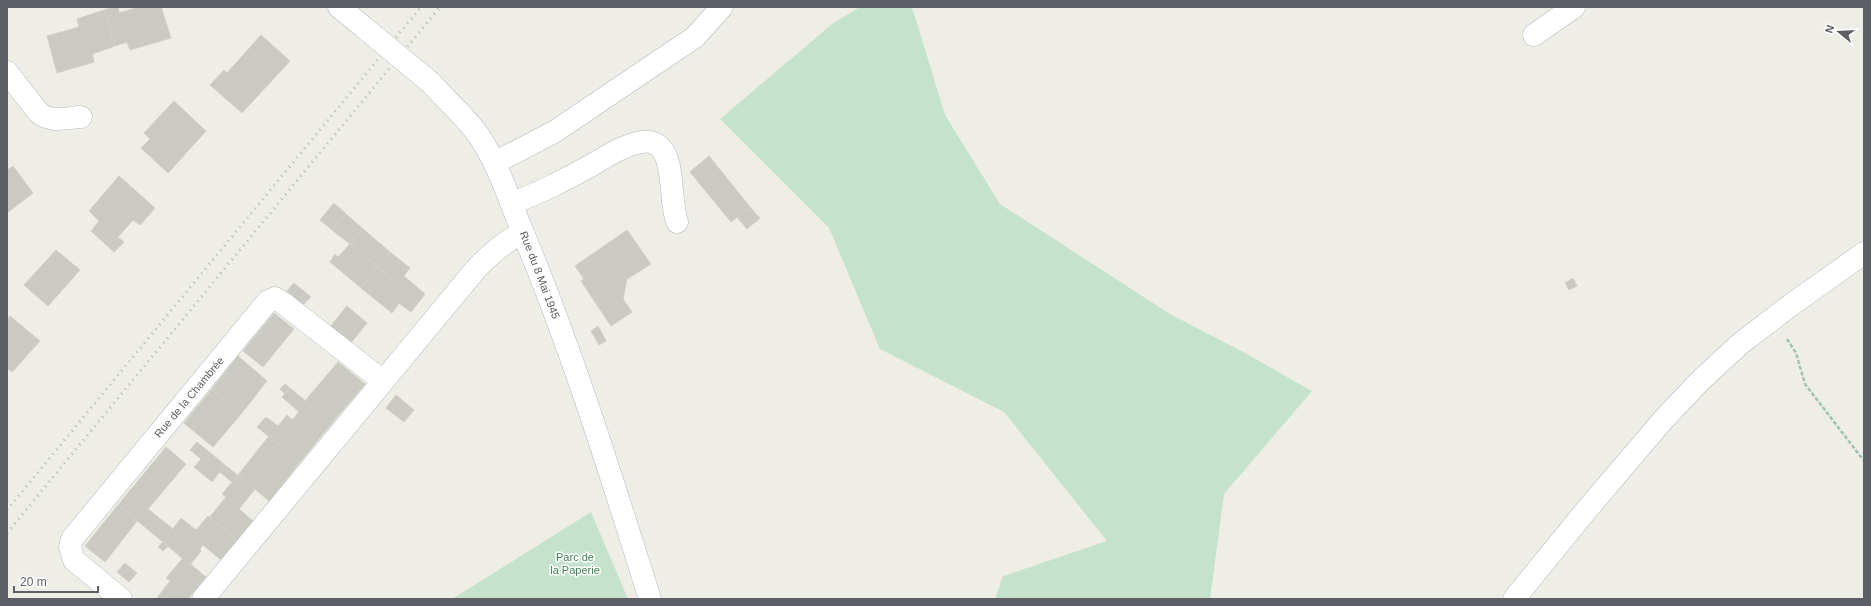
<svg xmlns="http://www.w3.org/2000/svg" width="1871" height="606" font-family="Helvetica,sans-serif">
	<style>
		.green { fill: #c5e3cc }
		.building { fill: #cac9c2; stroke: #d2d1c5 }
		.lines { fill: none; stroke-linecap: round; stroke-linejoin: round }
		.minor-casing { stroke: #b6b7bb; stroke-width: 23 }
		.path { stroke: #9fc3b2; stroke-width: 2.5; stroke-dasharray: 4 2; stroke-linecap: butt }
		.minor { stroke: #fff; stroke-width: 22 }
		.rail { stroke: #b6b6b7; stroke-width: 3; stroke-dasharray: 1 5; stroke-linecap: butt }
		.minor-bridge-casing { stroke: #b6b7bb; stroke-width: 23; stroke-linecap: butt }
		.minor-bridge { stroke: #fff; stroke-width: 22 }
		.labels { text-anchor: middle; stroke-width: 3; stroke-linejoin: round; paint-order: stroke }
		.street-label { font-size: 11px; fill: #5e5f65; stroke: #fff }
		.park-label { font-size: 11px; fill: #3f8251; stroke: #fff }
	</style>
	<rect width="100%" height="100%" fill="#eeeee6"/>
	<!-- green -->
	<path class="green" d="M860,7H912L945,115L1000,204L1170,314L1245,353L1312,391L1224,494L1210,599H995L1003,576L1107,541L1004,412L880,349L829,228L720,119L832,24Z
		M591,512L628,599H452Z"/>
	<!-- building -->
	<path class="building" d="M114,7H118L119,13L139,7H161L171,38L130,50L127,42L115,46L104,10Z
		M104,10L115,46L92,54L94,62L57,73L47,36L79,27L77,19Z
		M261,35L290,61L242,113L210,85L224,70L227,73Z
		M174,101L206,131L168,173L141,148L150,139L144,133Z
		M709,156L750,207L731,222L690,172Z
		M13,166L33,193L7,213V170Z
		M119,176L155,208L140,225L133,220L118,237L124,242L114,252L91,231L99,221L89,211Z
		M334,203L346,214L332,230L320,220Z
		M750,207L760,218L747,229L737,217Z
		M346,214L363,229L350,244L332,230Z
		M363,229L390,252L378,267L350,244Z
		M627,230L651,264L627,279L623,299L632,312L611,326L581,281L584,279L575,266Z
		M350,244L378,267L361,288L330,262L335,254L338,257Z
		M56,250L80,270L48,306L24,285Z
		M390,252L410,268L404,276L425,294L419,302L378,267Z
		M378,267L419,302L411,312L399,303L392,313L361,288Z
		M1573,278L1577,286L1569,290L1565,283Z
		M294,283L311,297L303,305L287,291Z
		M347,306L367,323L350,344L330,327Z
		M274,313L294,329L263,367L243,351Z
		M10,316L40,341L12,372L7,368V320Z
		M598,326L606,341L599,345L591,331Z
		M238,356L267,381L241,414L212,389Z
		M338,362L365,384L332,423L305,401Z
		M285,384L290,388L285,394L280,389Z
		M290,388L332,423L300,462L257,427L266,417L278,426L287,415L292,420L299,412L282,397Z
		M212,389L241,414L213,447L184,423Z
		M396,395L414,410L404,422L386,408Z
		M269,436L300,462L269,501L238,475Z
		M197,442L225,465L212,482L194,467L201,459L190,450Z
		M166,447L186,464L148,509L173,529L163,542L118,505Z
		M225,465L255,489L239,509L253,521L237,540L209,518L226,497L222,494L232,482L220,472Z
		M118,505L137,521L105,562L85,546Z
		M208,516L237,540L221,560L203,545L200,549L201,551L190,565L163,542L181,518L196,530Z
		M163,542L168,546L163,551L158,547Z
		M183,558L206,577L188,599H156L170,581L166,578Z
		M125,563L137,573L129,582L117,572Z"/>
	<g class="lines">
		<!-- minor casing -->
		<g class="minor-casing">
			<path id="minor" d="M339,7L361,25
				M1534,35L1574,7
				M7,72L38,112C50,123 66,118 81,117
				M431,83C445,99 468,119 479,136C499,166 510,201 523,233C573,352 611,476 650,599
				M494,163L554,132L695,37L722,7
				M512,203C540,193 566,179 592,165C607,156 624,145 642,142C650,140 659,144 663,151C674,166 670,203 677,222
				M121,599L74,560L70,547L72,539L268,301L275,298L283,303L383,381
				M203,599L476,269C491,253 504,242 523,232
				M1514,599L1584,513L1663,420L1700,381L1741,343L1791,305L1864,253"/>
		</g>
		<!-- path -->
		<path class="path" d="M1787,339L1796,353L1805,384L1864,461"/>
		<!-- minor -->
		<use href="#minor" class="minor"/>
		<!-- rail -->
		<path class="rail" d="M7,510L421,7
			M7,533L440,7"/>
		<!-- minor-bridge casing -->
		<g class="minor-bridge-casing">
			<path id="minor-bridge" d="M361,25L431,83"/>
		</g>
		<!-- minor-bridge -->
		<use href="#minor-bridge" class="minor-bridge"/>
	</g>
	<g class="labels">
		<!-- street labels -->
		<g class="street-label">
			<text transform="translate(540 275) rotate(69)" y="4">Rue du 8 Mai 1945</text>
			<text transform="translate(189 397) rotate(-50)" y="4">Rue de la Chambrée</text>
		</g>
		<!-- park labels -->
		<g class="park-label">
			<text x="575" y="561">Parc de<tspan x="575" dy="13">la Paperie</tspan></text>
		</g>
	</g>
	<!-- border -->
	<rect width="1871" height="606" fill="none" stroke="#5e5f65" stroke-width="16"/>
	<!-- north arrow -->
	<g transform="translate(1839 32) rotate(288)" stroke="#ffffff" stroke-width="3" paint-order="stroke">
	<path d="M0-3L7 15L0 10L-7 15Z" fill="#5e5f65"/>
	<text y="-6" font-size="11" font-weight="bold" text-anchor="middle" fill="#5e5f65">N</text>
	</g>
	<!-- scale -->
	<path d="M14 586v6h84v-6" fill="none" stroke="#5e5f65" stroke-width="2"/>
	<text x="20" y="586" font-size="12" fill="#5e5f65" stroke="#ffffff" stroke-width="3" paint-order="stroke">20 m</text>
</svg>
